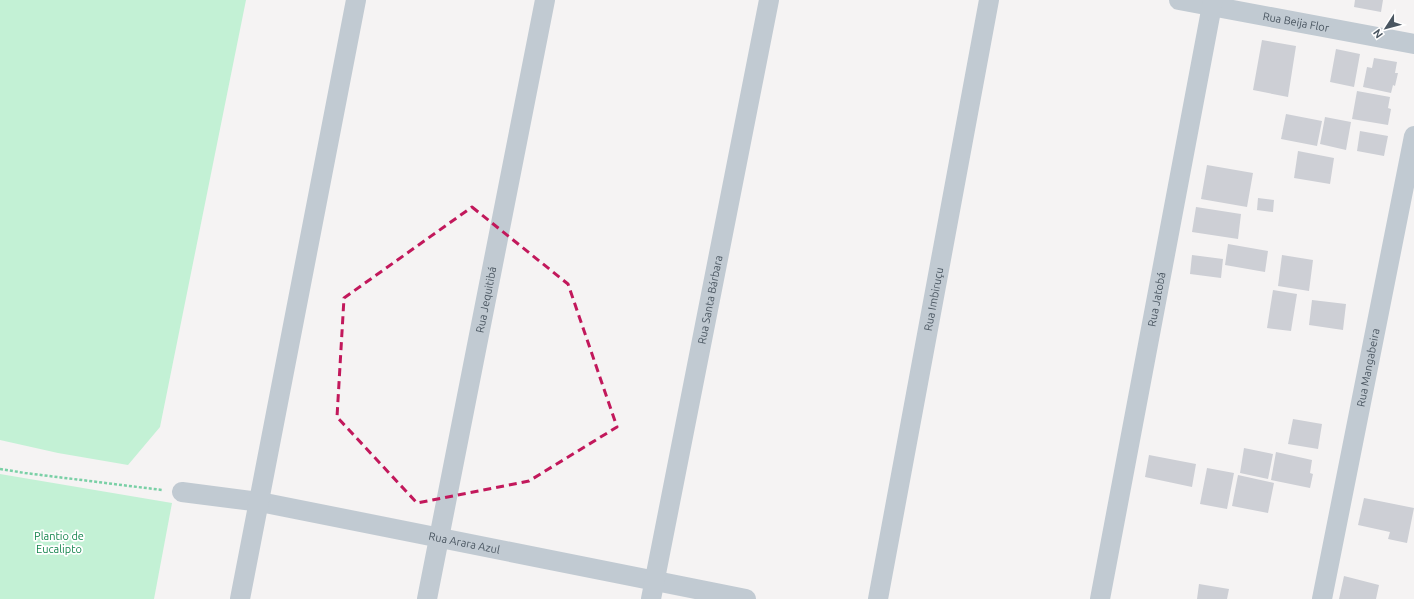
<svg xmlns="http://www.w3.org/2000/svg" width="1414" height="599" font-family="Ubuntu,sans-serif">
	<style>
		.green { fill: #c3f1d5 }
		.building { fill: #cdcfd5 }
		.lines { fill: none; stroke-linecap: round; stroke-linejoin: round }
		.path { stroke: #7ad0a6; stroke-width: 2.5; stroke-dasharray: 3 2; stroke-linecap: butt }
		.minor { stroke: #c1cad2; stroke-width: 20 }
		.marked { fill: none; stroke: #c2185b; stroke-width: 3; stroke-dasharray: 8 5; stroke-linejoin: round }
		.labels { text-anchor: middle; stroke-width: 3.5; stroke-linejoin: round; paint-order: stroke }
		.street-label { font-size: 11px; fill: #4a5661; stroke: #fff }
		.park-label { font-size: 11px; fill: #17864f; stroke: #fff }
	</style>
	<rect width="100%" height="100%" fill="#f5f3f3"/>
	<!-- green -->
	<path class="green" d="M0,0H246L160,427L128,465L58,453L0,440Z
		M0,474L172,503L154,599H0Z"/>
	<!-- building -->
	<path class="building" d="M1355,0H1383L1381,12L1354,7Z
		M1262,40L1296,46L1288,97L1253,90Z
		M1336,49L1360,54L1354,87L1330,82Z
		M1374,58L1397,62L1395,73H1398L1395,86L1393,85L1391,93L1363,87L1367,67L1372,68Z
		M1357,91L1390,97L1388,108L1391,109L1388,125L1352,119Z
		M1286,114L1322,121L1317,146L1281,139Z
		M1325,117L1351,122L1346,150L1320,144Z
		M1360,131L1388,136L1384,156L1357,151Z
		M1298,151L1334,158L1330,184L1294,178Z
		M1207,165L1253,173L1247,207L1201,199Z
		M1258,198L1274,200L1273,212L1257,210Z
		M1196,207L1241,214L1238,239L1192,232Z
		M1228,244L1268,251L1265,272L1225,265Z
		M1192,255L1223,259L1221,278L1190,274Z
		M1282,255L1313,260L1309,291L1278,286Z
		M1273,290L1297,294L1291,331L1267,328Z
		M1312,300L1346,304L1343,330L1309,325Z
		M1293,419L1322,424L1318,449L1288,444Z
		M1244,448L1273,454L1268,479L1240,473Z
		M1276,452L1312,460L1310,473L1313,474L1310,488L1271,480Z
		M1149,455L1196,464L1192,487L1145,477Z
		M1207,468L1234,473L1227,509L1200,504Z
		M1238,475L1274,483L1268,513L1232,506Z
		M1364,498L1414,508L1407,543L1388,539L1390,532L1358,525Z
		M1344,576L1379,585L1376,599H1339Z
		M1199,584L1229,589L1227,599H1197Z"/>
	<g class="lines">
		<!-- path -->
		<path class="path" d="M0,469L25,473L162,490"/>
		<!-- minor -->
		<g class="minor">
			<path id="s1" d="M1179,0L1414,44"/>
			<path id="s2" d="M182,492L260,502L746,599"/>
			<path d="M240,599L356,0"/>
			<path id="s3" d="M427,599L545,0"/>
			<path id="s4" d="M651,599L769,0"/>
			<path id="s5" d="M878,599L989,0"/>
			<path id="s6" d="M1100,599L1213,0"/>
			<path id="s7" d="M1322,599L1414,136"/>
		</g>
	</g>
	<!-- marked area -->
	<path class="marked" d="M472,207L568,284L617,427L529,481L417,503L337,417L344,298Z"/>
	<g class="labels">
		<!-- street labels -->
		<g class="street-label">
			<text dy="4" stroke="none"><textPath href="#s1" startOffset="119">Rua Beija Flor</textPath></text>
			<text dy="4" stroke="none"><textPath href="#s3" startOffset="305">Rua Jequitibá</textPath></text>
			<text dy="4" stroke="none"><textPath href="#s4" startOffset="305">Rua Santa Bárbara</textPath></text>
			<text dy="4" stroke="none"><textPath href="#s6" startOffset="305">Rua Jatobá</textPath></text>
			<text dy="4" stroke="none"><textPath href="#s5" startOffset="305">Rua Imbiruçu</textPath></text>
			<text dy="4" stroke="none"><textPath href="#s7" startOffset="236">Rua Mangabeira</textPath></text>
			<text dy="4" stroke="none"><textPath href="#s2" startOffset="287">Rua Arara Azul</textPath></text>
		</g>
		<!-- park labels -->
		<g class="park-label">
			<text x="59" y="540">Plantio de<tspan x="59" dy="13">Eucalipto</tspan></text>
		</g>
	</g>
	<!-- north arrow -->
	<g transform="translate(1386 28) rotate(234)" stroke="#ffffff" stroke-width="3" paint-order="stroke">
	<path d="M0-3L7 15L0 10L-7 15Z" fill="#4a5661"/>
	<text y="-6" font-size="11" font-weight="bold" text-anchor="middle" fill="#4a5661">N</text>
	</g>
</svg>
